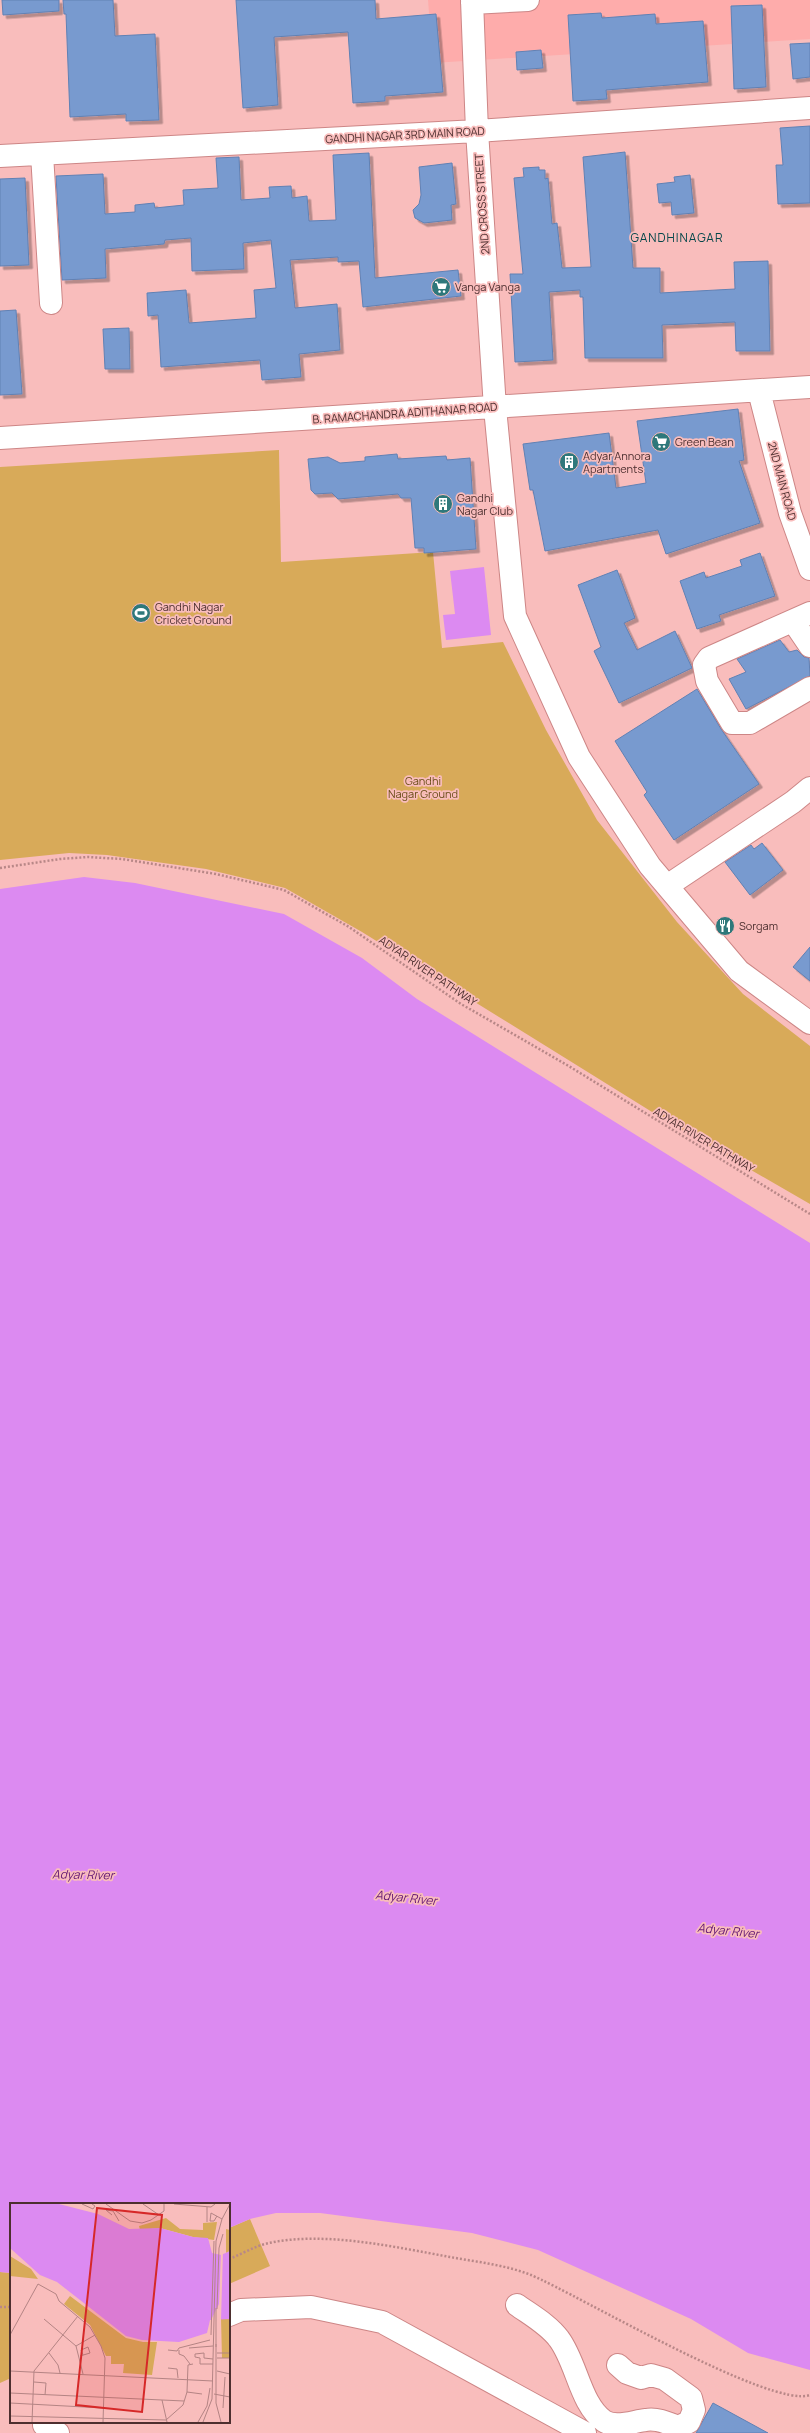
<svg xmlns="http://www.w3.org/2000/svg" width="810" height="2433" font-family="Manrope,sans-serif">
	<style>
		.built { fill: #feacab }
		.green { fill: #d8aa59 }
		.water { fill: #dc8af1 }
		.building { fill: #789acf; stroke: #6081b4; filter: url(#shadow) }
		.lines { fill: none; stroke-linecap: round; stroke-linejoin: round }
		.minor-casing { stroke: #cd8686; stroke-width: 24 }
		.path { stroke: #b88787; stroke-width: 2.5; stroke-dasharray: 2 2; stroke-linecap: butt }
		.minor { stroke: #fff; stroke-width: 22 }
		.labels { text-anchor: middle; stroke-width: 3.5; stroke-linejoin: round; paint-order: stroke }
		.street-label { font-size: 11px; fill: #4d2f2f; stroke: #f9bdbc }
		.poi-label { font-size: 11px; fill: #4d2f2f; stroke: #f9bdbc; text-anchor: start }
		.park-label { font-size: 11px; fill: #6b4e19; stroke: #f9bdbc }
		.neighbourhood-label { font-size: 12px; letter-spacing: 1px; fill: #04474a; stroke: #f9bdbc }
		.water-label { font-size: 12px; font-style: italic; fill: #621573; stroke: #f9bdbc }
		.inset-road { fill: none; stroke: #b48484; stroke-width: 1 }
		.view { fill: #d62828; fill-opacity: 0.15; stroke: #d62828; stroke-width: 2 }
		.inset-edge { fill: none; stroke: #4d2f2f; stroke-width: 2 }
	</style>
	<defs>
		<filter id="shadow"><feDropShadow dx="3.5" dy="3.5" stdDeviation="0" flood-color="#0004"/></filter>
	</defs>
	<rect width="100%" height="100%" fill="#f9bdbc"/>
	<!-- built -->
	<path class="built" d="M428,0H810V39L433,63Z"/>
	<!-- green -->
	<path class="green" d="M279,450L281,562L433,552L442,648L503,642L546,730L597,820L677,922L743,994L810,1046V1204L673,1125L362,932L285,888L206,869L107,855L69,853L0,860V467Z
		M250,2219L270,2266L229,2284V2228Z
		M0,2272L11,2273V2378L0,2383Z"/>
	<!-- water -->
	<path class="water" d="M484,567L491,635L446,640L443,615L455,614L450,571Z
		M84,877L135,883L284,914L362,958L417,999L810,1243V2370L748,2353L691,2319L538,2250L472,2233L320,2213H276L250,2219L229,2228V2204H11V2273L0,2272V889Z"/>
	<!-- building -->
	<path class="building" d="M2,0H59V11L3,15Z
		M63,0H113L115,36L155,34L159,120L126,121V114L70,117L66,14H64Z
		M236,0H375L376,19L436,14L443,92L385,96V101L353,103L348,32L274,37L278,105L243,108Z
		M762,5L766,87L734,89L731,6Z
		M601,13L602,18L655,14L656,24L703,21L708,82L606,90L607,99L573,101L568,15Z
		M810,43V77L793,79L790,44Z
		M541,50L543,68L517,70L516,52Z
		M810,126V203L778,204L776,165H783L780,128Z
		M625,152L633,268H660V293L735,289L734,262L768,261L770,351H736L735,322L662,325L663,358H585L583,297H580V290L549,292L553,360L515,362L510,274H523L514,178L524,177L523,168L539,167V170H545V179L548,178L552,224L557,223L562,268L591,267L583,157Z
		M369,153L375,278L458,270L461,296L363,307L359,261L338,262V257L290,260L295,308L337,304L340,350L299,354L301,377L262,380L260,360L161,367L158,315L148,316L147,293L186,290L189,323L256,318L254,290L276,288L271,240L243,243L244,269L192,271L191,238L165,240L164,244L105,249L106,278L62,280L56,176L103,174L105,214L135,212V205L154,203L155,208L184,205L183,190L218,188L216,158L239,157L241,200L270,198L269,187L291,186L292,198L307,196L309,221L336,220L333,155Z
		M452,163L456,204L451,205L452,220L424,223L415,218L413,210L419,204L421,195L419,167Z
		M690,175L694,213L672,215L671,202L659,203L657,184L675,182L674,177Z
		M25,178L29,265L0,266V179Z
		M16,310L22,394L0,395V311Z
		M129,328L130,369H105L103,329Z
		M738,409L744,460L739,461L760,523L666,554L658,530L545,551L533,490H530L523,444L609,433L616,488L646,483L637,421Z
		M397,454L398,459L446,456L447,460L470,458L476,549L424,553V548H415L411,498H401L398,494L338,499L332,493L315,494L311,490L308,459L328,457L340,463L365,461V457Z
		M760,553L775,596L719,615L721,621L697,629L680,581L704,572L706,578L742,566L740,560Z
		M617,570L635,618L624,623L637,650L675,631L692,668L619,703L594,651L601,647L578,585Z
		M780,640L789,652L797,650L804,657L809,658L810,676L746,709L729,679L746,672L737,659Z
		M697,689L721,729L759,784L674,840L644,795L647,792L615,741Z
		M762,843L783,870L750,895L725,862L751,845L754,849Z
		M810,947V981L793,967Z
		M713,2403L768,2433H696Z"/>
	<g class="lines">
		<!-- minor casing -->
		<g class="minor-casing">
			<path id="minor" d="M472,0L477,131L495,408L515,616L579,757L650,866L739,971L810,1023
				M472,3L528,0
				M42,154L51,303
				M0,156L477,131L810,108
				M759,391L790,513L810,569
				M0,438L810,387
				M810,613L709,658L704,665L707,681L732,723H750L810,688
				M793,621L810,646
				M667,886L793,802L810,788
				M517,2305C531,2315 549,2325 559,2339C577,2363 580,2404 604,2421C616,2429 634,2421 646,2420C657,2418 668,2423 678,2427L689,2422L694,2410L691,2398L665,2379L651,2375L641,2378L627,2373L618,2365
				M229,2315L241,2310L311,2307L382,2322L585,2433
				M44,2425L58,2433"/>
		</g>
		<!-- path -->
		<path class="path" d="M0,868L60,859L88,857L122,859L216,874L284,890L349,927L461,1004L567,1065L810,1214
			M229,2259C242,2254 255,2246 269,2243C325,2231 395,2247 450,2257C477,2262 506,2265 531,2275C580,2296 771,2409 810,2395
			M0,2307H11"/>
		<!-- minor -->
		<use href="#minor" class="minor"/>
	</g>
	<!-- icons -->
	<defs>
		<g id="supermarket-disc" transform="scale(1)"><circle r="9.5" fill="#2e787b" stroke="#f9bdbc"/><path d="M-6-5.5h2.5l.6 2H6L4.5 2H-2.5L-4.4-4H-6ZM-1.5 3.2a1.3 1.3 0 1 0 .1 0ZM3 3.2a1.3 1.3 0 1 0 .1 0Z" fill="#fff"/></g>
		<g id="building-disc" transform="scale(1)"><circle r="9.5" fill="#2e787b" stroke="#f9bdbc"/><path d="M-4-6H4V6H1V3H-1V6H-4ZM-2.5-4.3h1.7v1.8h-1.7ZM.8-4.3h1.7v1.8H.8ZM-2.5-1h1.7V.8h-1.7ZM.8-1h1.7V.8H.8Z" fill="#fff"/></g>
		<g id="stadium-disc" transform="scale(1)"><circle r="9.5" fill="#2e787b" stroke="#f9bdbc"/><path d="M0-5a6.5 5 0 1 0 0 10a6.5 5 0 1 0 0-10ZM-3.5-1.8h7v3.6h-7Z" fill="#fff"/></g>
		<g id="restaurant-disc" transform="scale(1)"><circle r="9.5" fill="#2e787b" stroke="#f9bdbc"/><path d="M-5-6h1v4h1v-4h1v4h1v-4h1v5L-1.5 .5V6h-2V.5L-5-1ZM5-6V6H3V1.5H1.5Q1.5-4 5-6Z" fill="#fff"/></g>
	</defs>
	<g fill-rule="evenodd">
		<use href="#supermarket-disc" x="441" y="287"/>
		<use href="#supermarket-disc" x="661" y="442"/>
		<use href="#building-disc" x="569" y="462"/>
		<use href="#building-disc" x="443" y="504"/>
		<use href="#stadium-disc" x="141" y="613"/>
		<use href="#restaurant-disc" x="725" y="926"/>
	</g>
	<g class="labels">
		<!-- street labels -->
		<g class="street-label">
			<text transform="translate(405 135) rotate(-3)" y="4">GANDHI NAGAR 3RD MAIN ROAD</text>
			<text transform="translate(482 204) rotate(-94)" y="4">2ND CROSS STREET</text>
			<text transform="translate(405 413) rotate(-4)" y="4">B. RAMACHANDRA ADITHANAR ROAD</text>
			<text transform="translate(782 481) rotate(75)" y="4">2ND MAIN ROAD</text>
			<text transform="translate(428 971) rotate(34)" y="4">ADYAR RIVER PATHWAY</text>
			<text transform="translate(704 1140) rotate(31)" y="4">ADYAR RIVER PATHWAY</text>
		</g>
		<!-- poi labels -->
		<g class="poi-label">
			<text x="455" y="291">Vanga Vanga</text>
			<text x="675" y="446">Green Bean</text>
			<text x="583" y="460">Adyar Annora<tspan x="583" dy="13">Apartments</tspan></text>
			<text x="457" y="502">Gandhi<tspan x="457" dy="13">Nagar Club</tspan></text>
			<text x="155" y="611">Gandhi Nagar<tspan x="155" dy="13">Cricket Ground</tspan></text>
			<text x="739" y="930">Sorgam</text>
		</g>
		<!-- park labels -->
		<g class="park-label">
			<text x="423" y="785">Gandhi<tspan x="423" dy="13">Nagar Ground</tspan></text>
		</g>
		<!-- neighbourhood labels -->
		<g class="neighbourhood-label">
			<text x="677" y="242">GANDHINAGAR</text>
		</g>
		<!-- water labels -->
		<g class="water-label">
			<text transform="translate(83 1875) rotate(1)" y="4">Adyar River</text>
			<text transform="translate(406 1898) rotate(6)" y="4">Adyar River</text>
			<text transform="translate(728 1931) rotate(6)" y="4">Adyar River</text>
		</g>
	</g>
	<!-- overview -->
	<g transform="translate(10 2203)">
		<rect width="220" height="220" fill="#f9bdbc"/>
		<path d="M156,15L170,26L193,27V20L207,19L204,37L183,34L150,25L130,27L129,23ZM216,26L220,27V48L216,50ZM0,53L21,66L28,76L0,73ZM60,93L116,135L133,139H147L142,172L113,170L114,161H101V153H96L80,122L54,101ZM211,115L220,116V155H212Z" fill="#d8aa59"/>
		<path d="M0,1H49L88,11L119,26L150,25L183,34L198,35L202,50L211,52L220,48V116L200,117L197,130L169,139L132,137L116,133L47,79L30,72L0,45Z" fill="#dc8af1"/>
		<path d="M213,48L211,117L200,119L209,101L211,49Z" fill="#f9bdbc"/>
		<path class="inset-road" d="M72,1L83,6L85,3L82,1M96,1L120,18L132,20L141,17L154,8V1M133,1L149,12M164,1L201,4L205,1M102,12L96,7L103,8L109,18M207,13L204,18H200L201,10L212,16M197,19V4M207,106L209,45L213,31M34,116L66,143L73,171M0,132L28,81L46,91L49,98L80,124L91,143L95,155L93,219M201,132L204,38M206,141V200L211,219M66,143L85,132M206,144V105M179,145L203,143M158,147L167,148L169,145L200,137M169,147V151L174,153L180,161M39,150L48,162L50,170M207,150H220M70,153L80,150L78,144L71,147L73,152M207,155H220M203,161H190V155L185,154V151L194,150V155L203,156M158,165L167,166L168,175M0,168L203,178M207,168L220,171M24,179L36,180L35,192M177,189L192,191M0,190L174,198M204,191L220,194M152,197L157,219M0,200L93,205M213,205L215,174M0,213L156,217L173,202L177,189L178,162L183,161M22,219L24,168L68,113M188,219L197,203L200,185M193,219L202,196L206,38L212,16L220,1"/>
		<path class="view" d="M87,5L152,12L132,209L66,202Z"/>
		<rect width="220" height="220" class="inset-edge"/>
	</g>
</svg>
